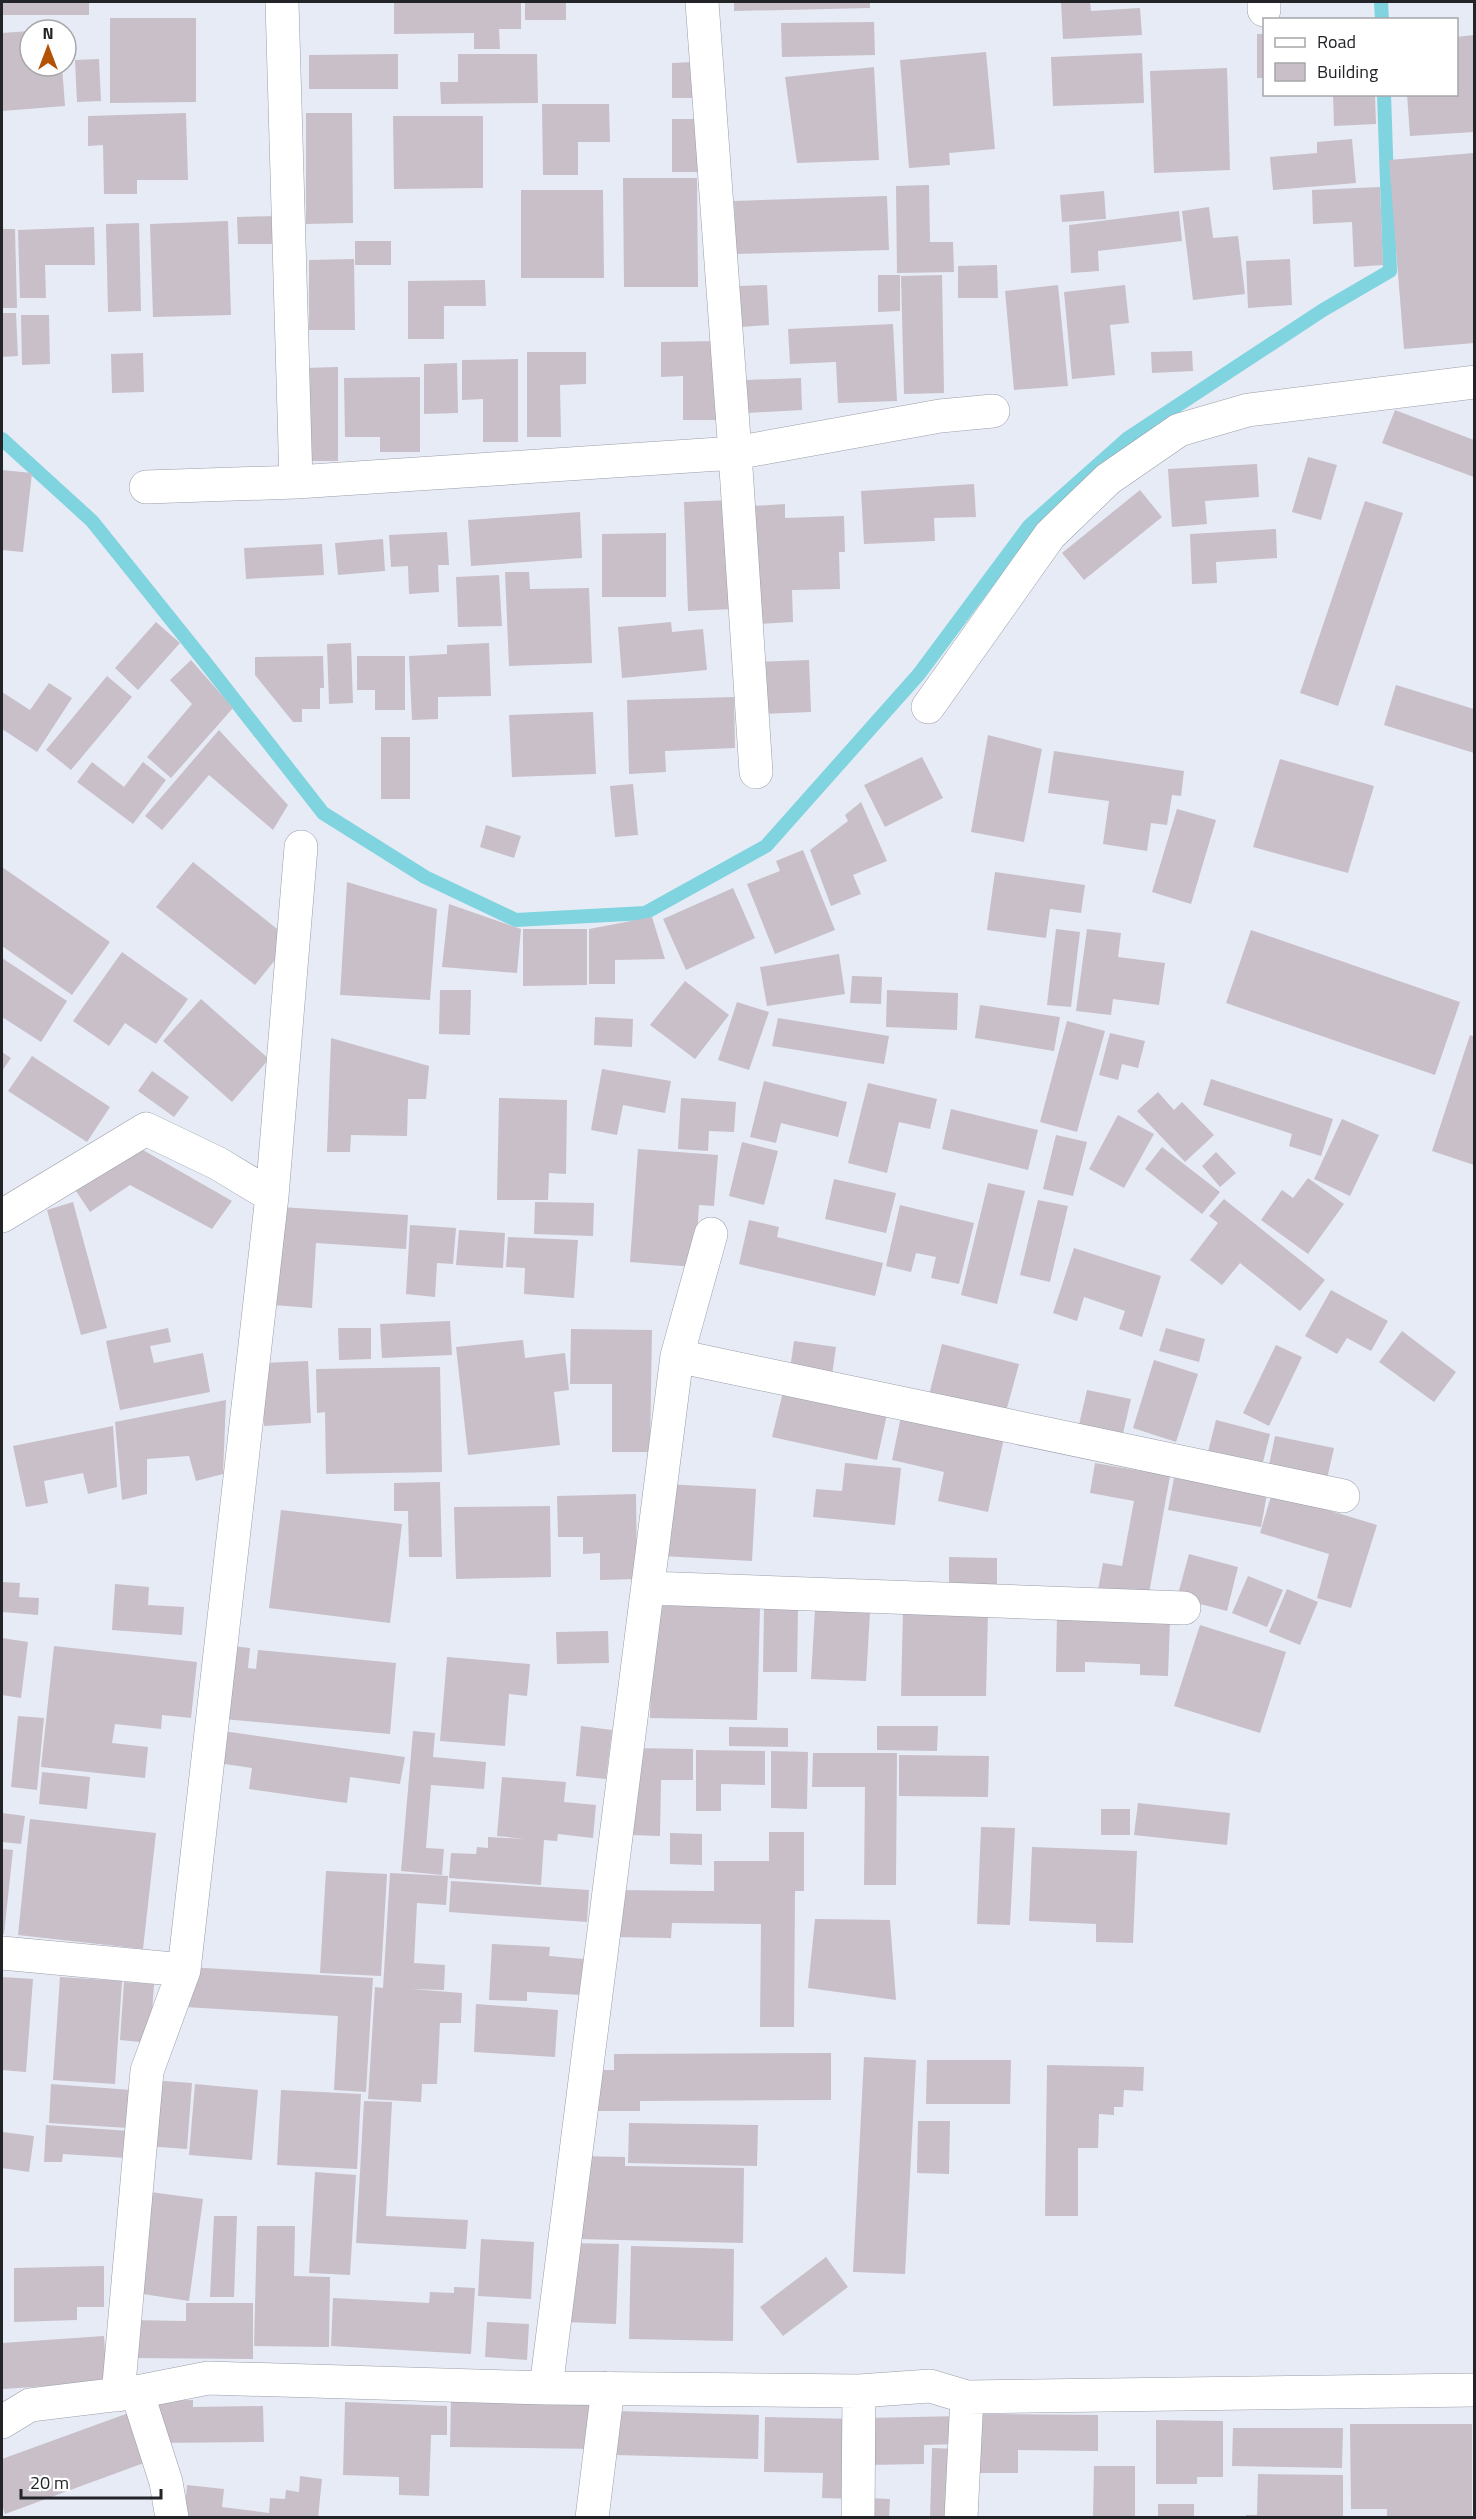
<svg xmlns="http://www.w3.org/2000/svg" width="1476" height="2519" font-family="'Titillium Web',sans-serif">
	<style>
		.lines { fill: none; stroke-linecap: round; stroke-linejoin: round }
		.stream { stroke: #7fd4df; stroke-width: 14 }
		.building { fill: #c8bfc9 }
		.minor-casing { stroke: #9a9ea8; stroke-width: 34 }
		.minor { stroke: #fff; stroke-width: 33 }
	</style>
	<rect width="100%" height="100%" fill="#e7ebf6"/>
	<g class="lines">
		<!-- stream -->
		<path class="stream" d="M1381,2L1382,20
			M2,439L92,521L205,662L323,813L425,877L516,920L645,913L766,846L919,674L1029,526L1128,438L1323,310L1390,271L1384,94"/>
	</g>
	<!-- building -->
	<path class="building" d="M2,2H89V15H2Z
		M394,2H521V29H499L500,49H474V33L394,34Z
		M525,2H566V20H525Z
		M734,2H870V8L734,11Z
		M1061,2H1090L1091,11L1140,8L1142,35L1063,39Z
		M110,18H196V102L110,103Z
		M874,22L875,55L782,57L781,23Z
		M30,31V66H62L65,106L2,111V33Z
		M1257,34H1264V78H1257Z
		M1474,35V132L1410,136L1407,94H1456V37Z
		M986,52L995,149L949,153L950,165L909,168L900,60Z
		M1142,53L1144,103L1053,106L1051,57Z
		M398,54V89H309V55Z
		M458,54H537L538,103L441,104L440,82H458Z
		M99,59L101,101L77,102L75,60Z
		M694,62L695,98H672V63Z
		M874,67L879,160L797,163L785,77Z
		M1227,68L1230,170L1154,173L1150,71Z
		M1333,94H1375L1376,124L1334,126Z
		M542,104H609L610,142H578V175H543Z
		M186,113L188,180H137V194H104L103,145L88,146V116Z
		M306,113H352L353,223L306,224Z
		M393,116H483V188L394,189Z
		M672,119H697L698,172H672Z
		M1352,139L1356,183L1273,190L1270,157L1317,153V142Z
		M1474,153V343L1404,349L1389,160Z
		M623,178H697L698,287H624Z
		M929,185L930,242H953L954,272L897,273L896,186Z
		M1380,187L1383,265L1354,267L1352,222L1313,224L1312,190Z
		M521,190H603L604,278H521Z
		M1104,191L1106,219L1062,222L1060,195Z
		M887,196L889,250L736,254L734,201Z
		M1209,207L1213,238L1238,236L1245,294L1193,300L1182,211Z
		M1179,211L1182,241L1098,251L1099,271L1071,273L1069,225Z
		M279,216L280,244H238L237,217Z
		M228,221L231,315L153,317L150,224Z
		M139,223L141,311L108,312L106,224Z
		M94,227L95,265H45L46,298H20L18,230Z
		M2,229H15L17,308H2Z
		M355,241H391V265H355Z
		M354,259L355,330H309V260Z
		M1290,259L1292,305L1248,308L1246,261Z
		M997,265L998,298H958V266Z
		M878,275H900V311L878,312Z
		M942,275L944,393L904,394L901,276Z
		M485,280L486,306H444V339H408V281Z
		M767,285L769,325L741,327L739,286Z
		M1058,285L1068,386L1014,390L1005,291Z
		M1125,285L1129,323L1110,325L1115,375L1072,379L1064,292Z
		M2,313H16L18,356L2,357Z
		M21,315H49L50,364L22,365Z
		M893,324L897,401L838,403L836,362L790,364L788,329Z
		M716,341V420H683V376L661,377V342Z
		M1192,351L1193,371L1152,373L1151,352Z
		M527,352H586V384L560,385L561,437H527Z
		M143,353L144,392L112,393L111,354Z
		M518,359V442H483V399L462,400V360Z
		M457,363L458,413L424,414V364Z
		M338,367V461H304L303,368Z
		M420,377V452H380V437H345L344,378Z
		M801,378L802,410L748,413L746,380Z
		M1395,410L1474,440V477L1382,443Z
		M1308,457L1337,465L1321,520L1292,512Z
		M1257,464L1259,497L1205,501L1207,524L1172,527L1168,469Z
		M2,470L32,473L23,552L2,550Z
		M974,484L976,517L934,518L935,541L864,544L861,491Z
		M1140,490L1162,517L1084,580L1062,553Z
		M730,500L734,609L688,611L684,502Z
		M1365,501L1403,513L1338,706L1300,693Z
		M785,504V518L844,516L845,552H839L840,589L792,590L793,622L756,624L753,506Z
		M580,512L582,558L471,566L468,520Z
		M1276,529L1277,558L1216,562L1217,583L1192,584L1190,534Z
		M447,532L449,565H438L439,592L409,594L408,566L391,567L389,535Z
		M666,533V597H602V534Z
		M383,539L385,571L338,575L335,543Z
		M322,544L324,575L246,579L244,548Z
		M505,572H529L530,589L589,588L592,663L509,666Z
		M499,575L502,626L458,627L456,577Z
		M156,622L180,643L138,690L115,668Z
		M671,622L672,632L703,629L707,670L622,678L618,627Z
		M351,643L353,703L329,704L327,644Z
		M489,643L491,696L438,697V719L412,720L409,656L447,654V645Z
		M323,656L324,688H320V709H302V722H293L255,675V657Z
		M357,656H405V710H375V690H357Z
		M191,660L233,708L171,778L147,757L192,704L170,680Z
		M809,660L811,712L760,714L758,662Z
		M107,676L132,697L71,770L46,750Z
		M49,683L72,698L37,752L2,729V692L30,710Z
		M1396,685L1474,709V753L1384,725Z
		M734,697L735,748L665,751L666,772L629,774L627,700Z
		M593,712L596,774L512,777L509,715Z
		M219,730L288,805L273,830L209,775L162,830L145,816Z
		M988,735L1042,749L1024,842L971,832Z
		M381,737H410V799H381Z
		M1054,751L1184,771L1181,796L1172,795L1167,825L1151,823L1147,851L1103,844L1109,801L1048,793Z
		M922,757L943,798L885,827L864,785Z
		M1280,759L1374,786L1348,873L1253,847Z
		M92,762L124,787L143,762L166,780L133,824L77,782Z
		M633,784L638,835L615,837L610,786Z
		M861,802L887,861L853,875L861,894L831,906L810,850L848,821L845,815Z
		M1177,809L1216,820L1191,904L1152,892Z
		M486,825L521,836L514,858L480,847Z
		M803,850L835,930L775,954L747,884L780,871L776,861Z
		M193,862L291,940L255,985L156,907Z
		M2,867L110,942L72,995L2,946Z
		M995,872L1085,885L1081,913L1050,909L1046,938L987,930Z
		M347,882L437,909L430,1000L340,995Z
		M733,888L755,938L686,970L663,919Z
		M449,904L521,929L517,973L442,967Z
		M652,917L665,959L615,960V984H589V929Z
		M523,929H587V985L523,986Z
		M1056,929L1080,932L1071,1007L1047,1005Z
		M1087,929L1121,933L1118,957L1165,963L1159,1005L1113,999L1111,1015L1076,1011Z
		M1251,930L1460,1002L1435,1075L1226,1003Z
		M122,952L188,999L156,1044L125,1023L109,1046L73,1021Z
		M839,954L845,994L767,1006L760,967Z
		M2,958L67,1001L41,1042L2,1017Z
		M852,976L882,977L881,1004L850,1003Z
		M685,981L729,1015L695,1059L650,1025Z
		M440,990H471L470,1035L439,1034Z
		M887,990L958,993L957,1030L886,1027Z
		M201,999L269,1059L232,1102L163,1041Z
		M737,1002L769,1012L749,1070L718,1060Z
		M980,1005L1060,1017L1054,1051L975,1038Z
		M595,1017L633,1019L632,1047L594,1045Z
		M778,1018L889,1036L884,1064L772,1046Z
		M1067,1021L1105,1031L1077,1132L1040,1122Z
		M1110,1033L1145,1041L1138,1068L1122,1064L1118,1080L1099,1075Z
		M1470,1035L1474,1037V1165L1432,1151Z
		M331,1038L429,1066L426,1099H408L407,1136L351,1135L350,1152H327Z
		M2,1052L11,1058L2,1071Z
		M32,1056L110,1107L87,1142L8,1091Z
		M602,1069L671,1081L665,1113L623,1105L617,1135L591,1130Z
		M152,1071L189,1097L174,1117L138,1091Z
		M1211,1079L1333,1119L1321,1156L1289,1146L1292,1134L1203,1105Z
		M764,1081L847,1102L838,1137L781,1123L776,1143L750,1137Z
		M868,1083L937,1099L930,1129L899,1122L887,1173L848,1163Z
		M1158,1092L1174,1110L1182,1102L1214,1135L1185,1162L1137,1111Z
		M499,1098L567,1100L566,1174L549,1173L548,1200H497Z
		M681,1098L736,1102L734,1132L709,1131L708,1151L678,1149Z
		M951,1109L1038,1130L1028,1170L942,1149Z
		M1118,1115L1154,1134L1124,1188L1089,1169Z
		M1342,1119L1379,1135L1350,1196L1314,1179Z
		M1056,1135L1087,1142L1073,1196L1043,1189Z
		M742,1142L778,1151L764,1205L729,1196Z
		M136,1146L232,1201L212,1229L130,1185L90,1212L74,1188Z
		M1162,1147L1220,1192L1202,1214L1145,1169Z
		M638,1149L718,1155L714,1206L699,1205L695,1267L630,1262Z
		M1216,1152L1236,1173L1220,1187L1202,1166Z
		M1308,1178L1344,1204L1308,1254L1261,1220L1282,1190L1293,1198Z
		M834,1179L896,1193L886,1233L825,1219Z
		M988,1183L1025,1191L997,1304L961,1295Z
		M1224,1199L1325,1280L1300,1311L1240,1263L1222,1285L1190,1260L1218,1223L1209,1216Z
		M1038,1200L1068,1206L1050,1282L1020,1275Z
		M73,1202L107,1328L81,1335L47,1210Z
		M535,1202L594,1203L593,1236L534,1234Z
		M900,1205L974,1223L959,1284L931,1278L936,1257L916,1253L911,1272L886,1266Z
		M280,1207L408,1215L406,1249L316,1243L312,1308L274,1305Z
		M749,1220L779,1227L777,1237L883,1263L875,1296L739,1264Z
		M410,1225L456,1228L453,1264L437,1263L435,1297L406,1294Z
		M459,1230L505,1233L503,1268L456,1265Z
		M508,1237L578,1240L574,1298L524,1294L525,1268L506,1267Z
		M1074,1248L1161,1276L1142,1337L1119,1329L1125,1311L1084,1297L1077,1321L1053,1313Z
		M1331,1290L1388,1321L1371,1351L1347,1338L1337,1354L1305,1336Z
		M450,1321L452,1355L382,1358L380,1324Z
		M168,1328L171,1342L150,1346L154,1363L203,1353L210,1392L120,1410L106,1341Z
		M338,1328H371V1359L339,1360Z
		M1166,1328L1205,1339L1199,1362L1159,1351Z
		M571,1329L652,1330L650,1452H612V1384H570Z
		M1402,1331L1456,1372L1434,1402L1379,1362Z
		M523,1340L525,1358L565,1353L569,1390L554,1392L560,1445L468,1455L456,1347Z
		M794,1341L836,1347L831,1382L789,1376Z
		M942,1344L1019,1364L1004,1419L928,1399Z
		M1276,1345L1302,1357L1269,1426L1243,1413Z
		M1154,1360L1198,1374L1176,1442L1133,1428Z
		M308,1361L311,1423L264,1426L262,1363Z
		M440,1367L442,1472L326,1474L325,1412L317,1413L316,1369Z
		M1087,1390L1131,1399L1122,1438L1078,1429Z
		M783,1392L887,1414L877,1460L772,1437Z
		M226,1400L223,1474L196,1481L189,1456L147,1459V1494L122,1500L115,1422Z
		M901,1416L1004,1438L988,1512L938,1501L944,1472L892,1460Z
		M1216,1420L1270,1434L1262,1466L1208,1452Z
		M113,1426L117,1487L88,1494L83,1473L44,1481L48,1503L26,1507L13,1446Z
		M1275,1436L1334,1448L1326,1483L1268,1470Z
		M845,1463L901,1468L895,1525L813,1517L816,1489L842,1491Z
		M1095,1463L1170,1476L1148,1599L1098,1590L1103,1563L1122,1566L1134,1501L1090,1493Z
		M1174,1478L1267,1494L1261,1527L1168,1510Z
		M440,1482L442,1557H409L408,1511H394V1483Z
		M666,1484L756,1489L752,1561L662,1556Z
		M1272,1493L1377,1525L1351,1608L1317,1598L1329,1554L1260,1533Z
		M636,1494L637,1579L600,1580V1553L583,1554V1537H558L557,1496Z
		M550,1506L551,1577L456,1579L454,1507Z
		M281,1510L402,1524L390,1623L269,1608Z
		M1189,1554L1238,1567L1227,1611L1177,1598Z
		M949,1557L997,1558V1584H949Z
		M1248,1576L1283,1590L1267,1627L1232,1613Z
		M2,1582L20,1583L19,1597L39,1598L38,1615L2,1612Z
		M115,1584L149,1587L148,1605L184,1607L182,1635L112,1630Z
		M1287,1589L1318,1602L1300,1645L1269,1632Z
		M652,1605L760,1608L757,1720L650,1718Z
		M764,1608H798L797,1672H763Z
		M815,1609L870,1612L866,1681L811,1679Z
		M903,1611L988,1613L986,1696H901Z
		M1057,1616L1170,1620L1168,1676L1140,1675V1664L1085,1662V1672H1056Z
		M1200,1625L1286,1652L1260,1733L1174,1706Z
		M608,1631L609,1663L557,1664L556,1632Z
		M2,1638L28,1642L21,1698L2,1695Z
		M54,1646L197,1662L191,1718L162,1715L161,1729L115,1724L112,1743L148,1747L145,1778L41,1767Z
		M232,1646L250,1648L248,1668L256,1669L258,1650L396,1663L390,1734L224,1719Z
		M447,1657L530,1664L527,1696L509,1694L505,1746L440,1741Z
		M18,1716L44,1718L37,1790L11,1787Z
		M581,1726L612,1730L606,1779L576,1776Z
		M877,1726H938L937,1751L877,1750Z
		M729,1727L788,1728V1747L729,1746Z
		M216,1730L405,1757L400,1784L350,1777L347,1803L249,1789L252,1768L211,1762Z
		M413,1731L435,1733L433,1757L486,1762L484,1789L431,1785L426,1848L444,1849L442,1875L401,1871Z
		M633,1748L693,1749V1780H661L660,1836L632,1835Z
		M696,1750L765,1751V1785L721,1784V1811H696Z
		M771,1751L808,1752L807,1809L771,1808Z
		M813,1753H897L896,1885H864L865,1787H812Z
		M899,1755L989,1756L988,1797L899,1796Z
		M42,1772L90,1777L87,1809L39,1804Z
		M502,1777L566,1782L564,1802L596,1805L593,1838L558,1834L557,1841L544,1840L541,1885L449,1878L451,1853L476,1854L477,1847L488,1848V1837L526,1839L497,1836Z
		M1138,1803L1230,1813L1227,1845L1134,1835Z
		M1101,1809H1130V1835H1101Z
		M2,1813L25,1816L21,1844L2,1842Z
		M30,1819L156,1833L143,1949L18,1935Z
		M981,1827L1015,1828L1010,1925L977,1924Z
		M769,1832H804V1891H795L794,2027H760L761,1924L672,1923L671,1938L612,1937V1890L714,1891V1861H769Z
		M670,1833L702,1834V1865L670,1864Z
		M1032,1847L1137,1851L1133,1943L1096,1942V1924L1029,1921Z
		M2,1849L13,1850L4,1934H2Z
		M326,1871L387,1874L381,1976L320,1973Z
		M390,1873L448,1876L446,1905L417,1903L414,1963L445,1965L444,1990L411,1989L462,1993L461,2023H440L437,2084H422L421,2102L368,2099L375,1987L383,1988Z
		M451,1881L589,1890L587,1922L449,1912Z
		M815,1919L890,1920L896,2000L808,1988Z
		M492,1944L550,1947L549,1956L584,1959L582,1995L527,1992V2001L489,2000Z
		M187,1967L373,1978L366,2092L334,2090L338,2016L185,2007Z
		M2,1977L33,1979L26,2072L2,2070Z
		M60,1977L122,1981L115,2084L53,2080Z
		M124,1982L154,1984L150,2043L120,2040Z
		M476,2004L558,2010L555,2057L474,2052Z
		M831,2053V2100L640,2101V2111H589V2070H614V2054Z
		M864,2057L916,2060L905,2274L853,2272Z
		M927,2060H1011L1010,2104H926Z
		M1047,2065L1144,2067L1143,2091L1124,2090L1123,2107H1114V2115L1099,2114L1098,2148H1078V2216H1045Z
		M150,2080L192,2083L187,2149L145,2146Z
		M51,2084L131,2090L128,2128L49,2123Z
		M195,2084L258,2090L252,2160L189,2155Z
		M281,2090L361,2094L357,2169L277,2165Z
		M364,2101L392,2102L386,2216L468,2220L466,2249L356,2243Z
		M918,2121H950L949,2174L917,2173Z
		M629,2123L758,2125L757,2166L628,2163Z
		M46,2125L129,2131L127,2158L63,2154L62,2162H44Z
		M2,2132L34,2136L29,2172L2,2168Z
		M579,2156L625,2157V2166L744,2168L743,2243L578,2239Z
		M315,2172L356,2175L350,2275L309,2273Z
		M150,2192L203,2199L189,2301L136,2293Z
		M214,2216H237L234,2297H210Z
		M257,2226H295L294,2276L330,2277L329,2347L254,2346Z
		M481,2239L534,2242L531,2299L478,2296Z
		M568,2243L619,2244L616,2324L566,2322Z
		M631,2246L734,2249L733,2341L629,2339Z
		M826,2257L848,2287L783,2336L760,2307Z
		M104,2266V2307H77V2320L14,2322V2268Z
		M454,2287L475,2288L471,2354L331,2346L333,2298L429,2303L430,2292L454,2293Z
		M186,2303H253V2359L131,2358V2320L186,2321Z
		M487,2322L529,2324L527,2360L485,2357Z
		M104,2336L107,2382L3,2389L2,2343Z
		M451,2398L598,2401L597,2449L450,2447Z
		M193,2400V2407L263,2406L264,2442L155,2443L154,2401Z
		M345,2402L447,2406V2435H431L429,2496L399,2495V2477L343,2475Z
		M134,2411L152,2460L5,2514L2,2505V2459Z
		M617,2411L759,2415L758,2459L615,2455Z
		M971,2414L1098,2415V2451L1018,2450V2473H970Z
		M962,2416V2444L924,2445V2464L867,2465L866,2418Z
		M765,2417L856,2419L854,2499L822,2498L823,2473L764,2472Z
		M1156,2420L1223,2421V2477H1197V2484H1156Z
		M1350,2424H1472V2518H1387V2509H1351Z
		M1233,2428H1343L1342,2468L1232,2466Z
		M932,2448L958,2449L956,2518H930Z
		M1094,2466H1135V2518H1093Z
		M1258,2474L1343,2475V2518H1246V2515H1257Z
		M300,2476L322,2479L318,2518H184L187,2485L224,2489L222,2507L269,2513L270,2498L285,2499L286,2490L299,2492Z
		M869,2498L890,2499L889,2518H868Z
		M1158,2504H1194V2518H1158Z"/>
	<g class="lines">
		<!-- minor casing -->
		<g class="minor-casing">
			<path id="minor" d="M282,2L296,482
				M702,2L735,453L756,772
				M1264,2V10
				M146,487L296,482L735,453L940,416L993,411
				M928,707L1050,535L1108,479L1179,430L1248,410L1474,382
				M2,1216L146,1129L217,1163L272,1196
				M677,1356L1343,1496
				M649,1588L1184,1608
				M2,1953L184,1970
				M546,2388L677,1356L711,1234
				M137,2392L166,2482L172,2518
				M118,2395L147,2071L184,1970L272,1196L301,847
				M2,2422L30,2405L137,2392L208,2378L546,2388L859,2391L930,2386L967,2397L1474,2390
				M592,2518L608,2388
				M858,2518L859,2391
				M961,2518L967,2397"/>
		</g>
		<!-- minor -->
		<use href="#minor" class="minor"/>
	</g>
	<!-- border -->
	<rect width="1476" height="2519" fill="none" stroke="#222428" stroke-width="6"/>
	<!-- legend -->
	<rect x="1263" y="18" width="195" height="78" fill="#ffffff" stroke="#a7a7a9" stroke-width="1.5"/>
	<rect x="1275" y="38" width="30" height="9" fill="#ffffff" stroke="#a7a7a9" stroke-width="1.5"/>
	<text x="1317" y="48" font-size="18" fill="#222428">Road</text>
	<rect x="1275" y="63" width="30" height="18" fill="#c8bfc9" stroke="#a7a7a9" stroke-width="1.5"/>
	<text x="1317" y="78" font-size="18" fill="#222428">Building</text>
	<!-- north arrow -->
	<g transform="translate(48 48)"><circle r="28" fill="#ffffff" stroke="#a7a7a9" stroke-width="1.5"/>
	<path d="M0-4.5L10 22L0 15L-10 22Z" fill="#b25308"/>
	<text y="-9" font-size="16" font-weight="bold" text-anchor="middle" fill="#222428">N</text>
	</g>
	<!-- scale -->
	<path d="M21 2489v9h140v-9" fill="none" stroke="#222428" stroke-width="3"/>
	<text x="30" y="2489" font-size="18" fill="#222428" stroke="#ffffff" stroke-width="4.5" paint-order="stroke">20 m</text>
</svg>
